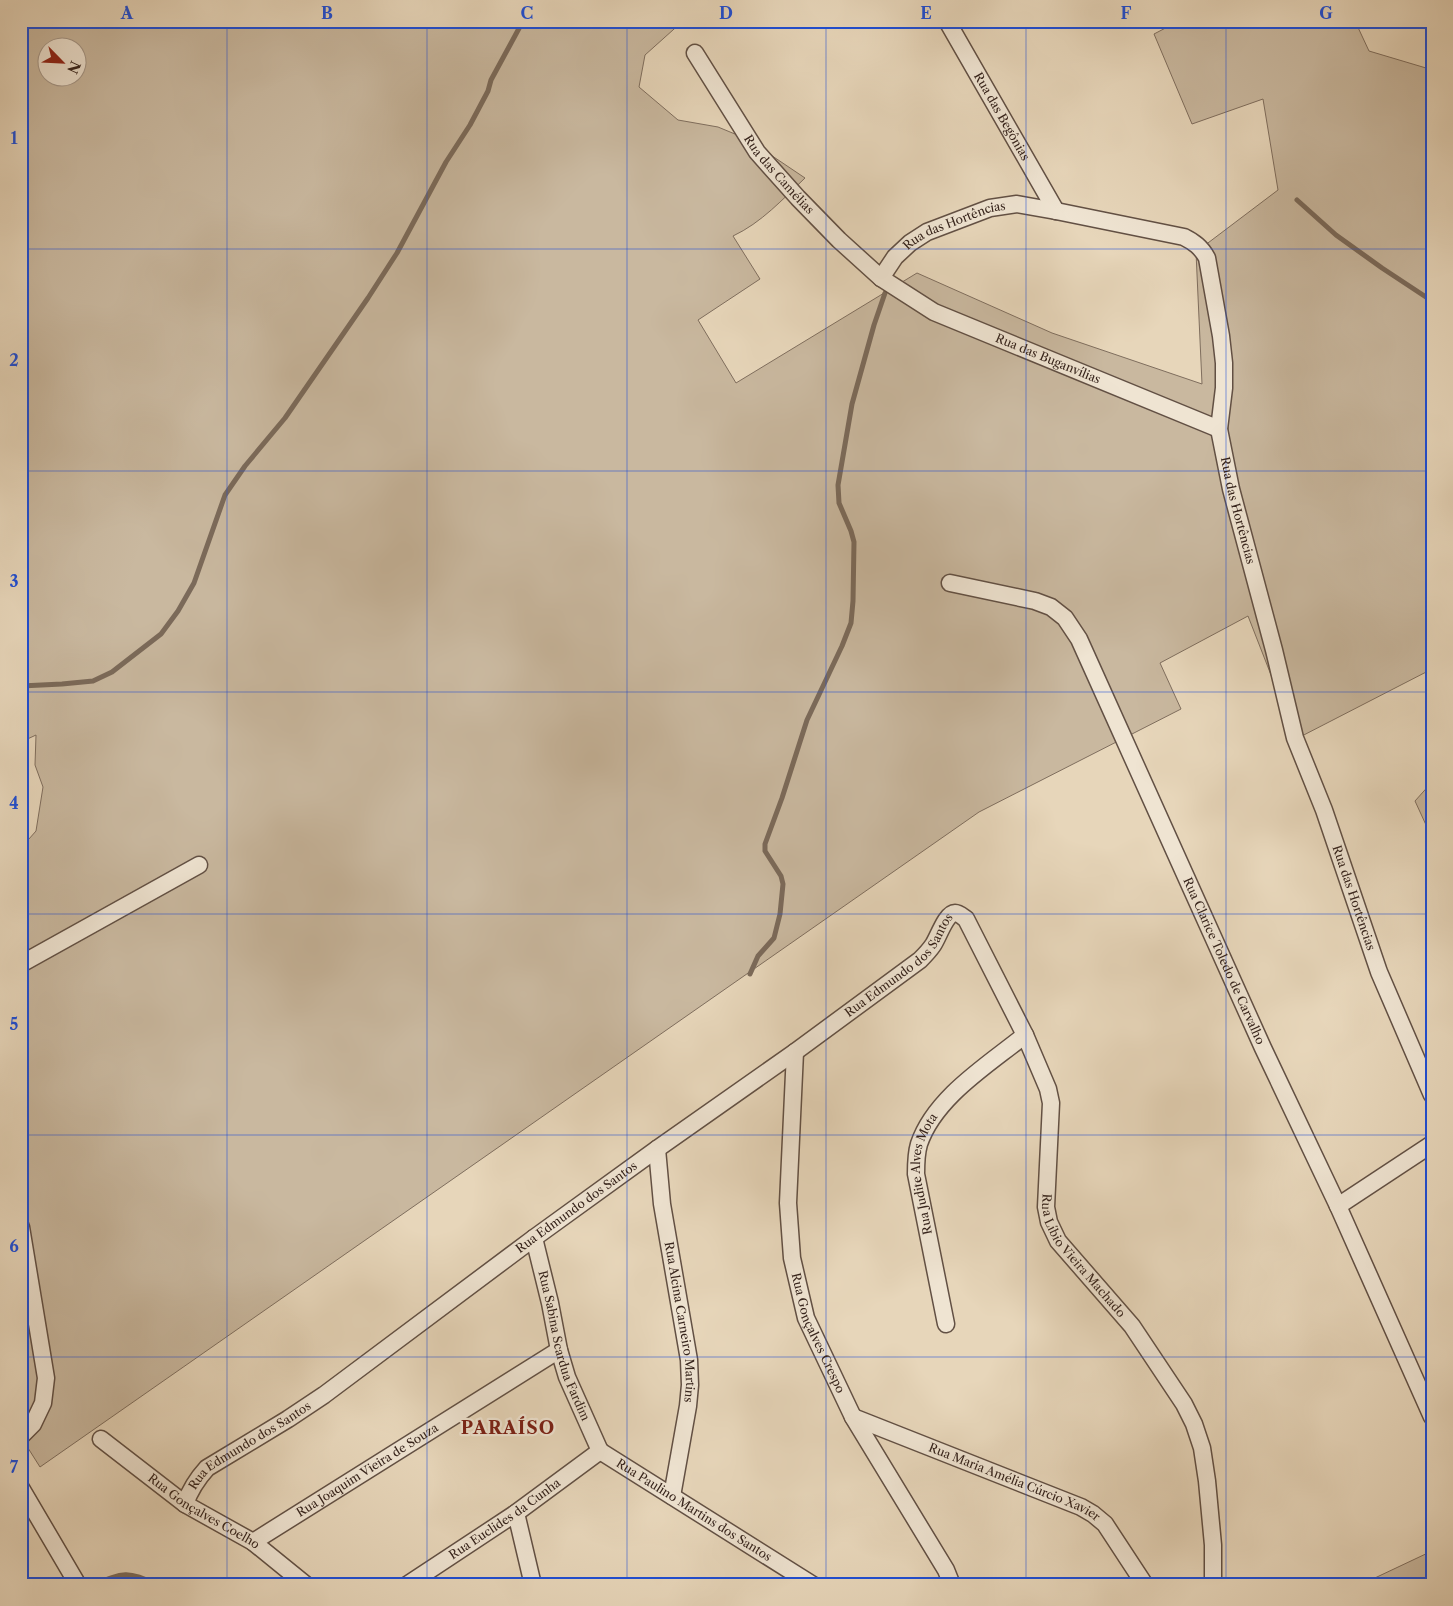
<svg xmlns="http://www.w3.org/2000/svg" width="1453" height="1606" font-family="'Libre Caslon Text',serif">
	<style>
		.green { fill: #c9b89f; stroke: #7f6e5e; fill-rule: evenodd }
		.lines { fill: none; stroke-linecap: round; stroke-linejoin: round }
		.stream { stroke: #7b6a5a; stroke-width: 5 }
		.street-casing { stroke: #625044; stroke-width: 19 }
		.street { stroke: #efe4d2; stroke-width: 16 }
		.grid { fill: none; stroke: #1d4ed8; stroke-width: 1; stroke-opacity: 0.55 }
		.labels { text-anchor: middle; stroke-width: 4.5; stroke-linejoin: round; paint-order: stroke }
		.street-label { font-size: 12px; fill: #35231c; stroke: #efe4d2 }
		.district-label { font-size: 18px; font-weight: bold; letter-spacing: 1px; fill: #7a1f14; stroke: #efe4d2 }
		.neatline { fill: none; stroke: #1d4ed8; stroke-width: 2 }
		.grid-label { font-size: 16px; text-anchor: middle; font-weight: bold; fill: #1d4ed8 }
	</style>
	<rect width="100%" height="100%" fill="#e7d6ba"/>
	<filter id="stains"><feTurbulence type="fractalNoise" baseFrequency=".004" numOctaves="4"/><feColorMatrix values="0 0 0 0 .2 0 0 0 0 .09 0 0 0 0 .02 0 0 0 .5 -.17"/></filter>
	<radialGradient id="worn" r=".72"><stop offset=".6" stop-color="#630" stop-opacity="0"/><stop offset="1" stop-color="#630" stop-opacity=".3"/></radialGradient>
	<!-- green -->
	<path class="green" d="M21,21H683L645,55L639,87L678,120L718,127L747,139L805,178C783,199 761,223 733,236L760,279L698,320L736,383L917,273L1052,333L1202,384L1196,252L1278,190L1263,99L1192,124L1154,34L1179,21H1355L1369,51L1426,68H1432V669L1296,739L1248,616L1160,663L1181,709L979,812L40,1467L21,1437V848L36,831L43,787L35,765L36,735L21,742ZM48,48H78V78H48Z
		M1432,782V838L1415,801Z
		M1432,1551V1585H1360Z"/>
	<g class="lines">
		<!-- stream -->
		<path class="stream" d="M1297,200L1336,235L1382,268L1432,301
			M21,686L62,684L93,681L112,672L161,634L178,611L194,583L225,495L245,466L285,418L368,298L397,253L446,162L470,125L488,91L491,80L523,21
			M750,974L758,956L774,938L780,914L783,884L781,876L765,851V844L782,798L807,720L842,646L851,623L853,601L854,542L851,531L839,503L838,485L852,404L874,325L885,293
			M93,1585C122,1573 128,1570 157,1585"/>
		<!-- street casing -->
		<g class="street-casing">
			<g id="street">
				<path id="s1" d="M947,21L1056,211"/>
				<path id="s2" d="M695,53L757,152L798,198L839,240L881,278L934,312L1219,429"/>
				<path id="s3" d="M881,278L895,257L910,243L927,232L990,208L1017,204L1056,211L1184,237C1194,242 1201,247 1207,258L1221,336L1224,363V388L1219,429L1231,489L1274,650L1295,738L1324,810L1379,972L1432,1095"/>
				<path id="s4" d="M950,583L1035,601L1051,607L1065,618L1079,639L1263,1048L1338,1206L1432,1417"/>
				<path d="M21,964L199,865"/>
				<path id="s5" d="M795,1052L788,1203L792,1258L806,1318L853,1417L946,1570L952,1585"/>
				<path id="s6" d="M657,1149L662,1204L689,1360L690,1385L688,1406L672,1496"/>
				<path d="M1338,1206L1432,1144"/>
				<path d="M21,1227L46,1378L43,1403L33,1424L21,1436"/>
				<path id="s7" d="M534,1238L550,1303L559,1350L567,1377L600,1451"/>
				<path id="s8" d="M946,1324L916,1174C916,1164 916,1154 919,1144C935,1097 988,1065 1025,1035"/>
				<path id="s9" d="M853,1417L1081,1507L1093,1514L1105,1524L1145,1585"/>
				<path id="s10" d="M101,1439L185,1504L253,1542L306,1585"/>
				<path id="s11" d="M600,1451L813,1585"/>
				<path d="M21,1488L78,1585"/>
				<path id="s12" d="M185,1504C190,1490 197,1479 207,1468L288,1419L324,1395L534,1238L657,1149L795,1052L920,960C925,955 929,951 933,945C938,938 946,913 955,913C959,913 963,917 966,919L1025,1035L1048,1089L1051,1103L1046,1207L1049,1222L1058,1241L1132,1326L1184,1404L1194,1424L1202,1448L1207,1481L1213,1545V1585"/>
				<path d="M516,1513L533,1585"/>
				<path id="s13" d="M253,1542L559,1350"/>
				<path id="s14" d="M407,1585L516,1513L600,1451"/>
			</g>
		</g>
		<!-- street -->
		<use href="#street" class="street"/>
	</g>
	<!-- grid -->
	<path class="grid" d="M227,21V1585M427,21V1585M627,21V1585M826,21V1585M1026,21V1585M1226,21V1585M21,249H1432M21,471H1432M21,692H1432M21,914H1432M21,1135H1432M21,1357H1432"/>
	<g class="labels">
		<!-- street labels -->
		<g class="street-label">
			<text dy="4" stroke="none"><textPath href="#s1" startOffset="110">Rua das Begônias</textPath></text>
			<text dy="4" stroke="none"><textPath href="#s2" startOffset="148">Rua das Camélias</textPath></text>
			<text dy="4" stroke="none"><textPath href="#s3" startOffset="94">Rua das Hortências</textPath></text>
			<text dy="4" stroke="none"><textPath href="#s2" startOffset="480">Rua das Buganvílias</textPath></text>
			<text dy="4" stroke="none"><textPath href="#s3" startOffset="619">Rua das Hortências</textPath></text>
			<text dy="4" stroke="none"><textPath href="#s3" startOffset="1024">Rua das Hortências</textPath></text>
			<text dy="4" stroke="none"><textPath href="#s4" startOffset="500">Rua Clarice Toledo de Carvalho</textPath></text>
			<text dy="4" stroke="none"><textPath href="#s12" startOffset="900">Rua Edmundo dos Santos</textPath></text>
			<text dy="4" stroke="none"><textPath href="#s8" startOffset="154">Rua Judite Alves Mota</textPath></text>
			<text dy="4" stroke="none"><textPath href="#s12" startOffset="495">Rua Edmundo dos Santos</textPath></text>
			<text dy="4" stroke="none"><textPath href="#s12" startOffset="1359">Rua Líbio Vieira Machado</textPath></text>
			<text dy="4" stroke="none"><textPath href="#s6" startOffset="175">Rua Alcina Carneiro Martins</textPath></text>
			<text dy="4" stroke="none"><textPath href="#s5" startOffset="286">Rua Gonçalves Crespo</textPath></text>
			<text dy="4" stroke="none"><textPath href="#s7" startOffset="112">Rua Sabina Scardua Fardim</textPath></text>
			<text dy="4" stroke="none"><textPath href="#s12" startOffset="90">Rua Edmundo dos Santos</textPath></text>
			<text dy="4" stroke="none"><textPath href="#s13" startOffset="135">Rua Joaquim Vieira de Souza</textPath></text>
			<text dy="4" stroke="none"><textPath href="#s9" startOffset="174">Rua Maria Amélia Cúrcio Xavier</textPath></text>
			<text dy="4" stroke="none"><textPath href="#s11" startOffset="111">Rua Paulino Martins dos Santos</textPath></text>
			<text dy="4" stroke="none"><textPath href="#s10" startOffset="126">Rua Gonçalves Coelho</textPath></text>
			<text dy="4" stroke="none"><textPath href="#s14" startOffset="118">Rua Euclides da Cunha</textPath></text>
		</g>
		<!-- district labels -->
		<g class="district-label">
			<text x="508" y="1434">PARAÍSO</text>
		</g>
	</g>
	<!-- margin -->
	<rect width="1453" height="1606" fill="none" stroke="#e7d6ba" stroke-width="55"/>
	<!-- north arrow -->
	<g transform="translate(62 62) rotate(114)"><circle r="24" fill="#efe4d2" stroke="#a59789"/>
	<path d="M0-4L9 19L0 12L-9 19Z" fill="#8f2418"/>
	<text y="-8" font-size="14" font-weight="bold" text-anchor="middle" fill="#35231c">N</text>
	</g>
	<rect x="28" y="28" width="1398" height="1550" class="neatline"/>
	<g class="grid-label">
		<text x="127" y="19">A</text>
		<text x="327" y="19">B</text>
		<text x="527" y="19">C</text>
		<text x="726" y="19">D</text>
		<text x="926" y="19">E</text>
		<text x="1126" y="19">F</text>
		<text x="1326" y="19">G</text>
		<text x="14" y="144">1</text>
		<text x="14" y="366">2</text>
		<text x="14" y="587">3</text>
		<text x="14" y="809">4</text>
		<text x="14" y="1030">5</text>
		<text x="14" y="1252">6</text>
		<text x="14" y="1473">7</text>
	</g>
	<rect width="100%" height="100%" filter="url(#stains)"/>
	<rect width="100%" height="100%" fill="url(#worn)"/>
</svg>
